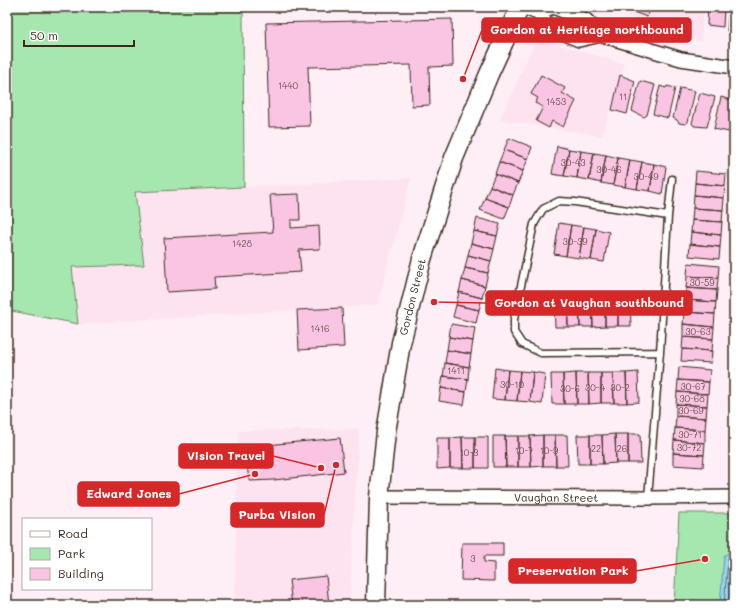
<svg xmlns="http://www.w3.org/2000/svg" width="741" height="612" font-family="Mali,sans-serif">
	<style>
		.built { fill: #fde2f0 }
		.green { fill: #a6e6af; stroke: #708866 }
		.water { fill: #93d6f5; stroke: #70919f }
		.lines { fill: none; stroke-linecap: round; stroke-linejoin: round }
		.shore { stroke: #5e6f74; stroke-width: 1 }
		.building { fill: #fac5e2; stroke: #3b2a1e }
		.lane-casing { stroke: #3b2a1e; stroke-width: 9 }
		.street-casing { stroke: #3b2a1e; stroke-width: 16 }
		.secondary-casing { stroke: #3b2a1e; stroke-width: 21 }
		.lane { stroke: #fff; stroke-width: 6 }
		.street { stroke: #fff; stroke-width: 13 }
		.secondary { stroke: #fff; stroke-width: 18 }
		.labels { text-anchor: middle; stroke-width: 3; stroke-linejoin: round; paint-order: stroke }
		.number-label { font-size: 9px; fill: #6b514f }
		.street-label { font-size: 11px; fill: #3b2a1e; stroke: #fff }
		.leader { fill: none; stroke: #d62828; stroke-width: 1.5 }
		.callout-dot { fill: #d62828; stroke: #fff; stroke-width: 1.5 }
		.callout { fill: #d62828; stroke: #d62828; stroke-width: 1.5 }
		.callout-label { font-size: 12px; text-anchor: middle; font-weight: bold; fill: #fff }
	</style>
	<rect width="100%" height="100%" fill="#feeef6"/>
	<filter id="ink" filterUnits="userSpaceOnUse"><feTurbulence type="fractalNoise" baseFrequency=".025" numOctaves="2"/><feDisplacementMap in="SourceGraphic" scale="8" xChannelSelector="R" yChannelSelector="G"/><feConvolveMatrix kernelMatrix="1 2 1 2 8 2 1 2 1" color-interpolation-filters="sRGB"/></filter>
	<g filter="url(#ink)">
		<!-- built -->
		<path class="built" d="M602,7H704L701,41L684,37Z
			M243,9L245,187L411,178L377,305L78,324L7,310V19Z
			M537,38L624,64L602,136L500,120Z
			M359,429L349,605H235L238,431Z"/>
		<!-- green -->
		<path class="green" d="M7,7H335L243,9L244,187L135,192L144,265L72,267L78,324L7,310Z
			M679,513H734V605H674Z"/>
		<!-- water -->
		<path class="water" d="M734,549V605H720L724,556Z"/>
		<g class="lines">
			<!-- shore -->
			<path class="shore" d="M724,605L728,559L734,554
				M729,605L732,562L734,560"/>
		</g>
		<!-- building -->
		<path class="building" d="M620,7H651L647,17Z
			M708,7H724L723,27L707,25Z
			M729,7H734V32L733,31H727Z
			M452,19L453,66L429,67L430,105L412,106L411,65L308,67L310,126L269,127L266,23Z
			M541,75L565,88L562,93L576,101L563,127L552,121L549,128L536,121L543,107L535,103L538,98L531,94Z
			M620,75L635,81L627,114L612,110Z
			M640,81L655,85L647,115L644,117L632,111Z
			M660,86L666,88L667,86L675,88L668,118L653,114Z
			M680,88L695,91L688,122L685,124L679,123L677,120L673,118Z
			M700,93L715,97L707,127L694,126L692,123Z
			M721,97L734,101V108L729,132L714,129Z
			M509,138L532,147L528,159L504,150Z
			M557,146L569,149L564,176L552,174Z
			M569,149L581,151L577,178L564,176Z
			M504,150L528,159L523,171L499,162Z
			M581,151L594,153L589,180L577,178Z
			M594,153L606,155L601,183L589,180Z
			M606,155L618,158L613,185L601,183Z
			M618,158L630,160L625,187L613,185Z
			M630,160L642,162L637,189L625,187Z
			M499,162L523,171L518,183L495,174Z
			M642,162L654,164L650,191L637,189Z
			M654,164L666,167L662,194L650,191Z
			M696,171L726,174L725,186L695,183Z
			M495,174L518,183L513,195L490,186Z
			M695,183L725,186L724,198L694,195Z
			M490,186L513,195L509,207L485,198Z
			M299,194L300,220H291V228L319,226L320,249L299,250L301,272L214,277L215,289L167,292L164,238L273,232L270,195Z
			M694,195L724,198L723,210L693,208Z
			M485,198L509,207L504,219L480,210Z
			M693,208L723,210L722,222L692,220Z
			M477,218L500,224L497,236L474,231Z
			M692,220L722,222L721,235L691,232Z
			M559,223L571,225L566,256L554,254Z
			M571,225L584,227L579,258L566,256Z
			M584,227L596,229L591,260L579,258Z
			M596,229L609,232L604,262L591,260Z
			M474,231L497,236L494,249L471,243Z
			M691,232L721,235L720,247L690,244Z
			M471,243L494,249L491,261L468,255Z
			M690,244L720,247L719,259L689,256Z
			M468,255L491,261L488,273L465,268Z
			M688,263L719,266L718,278L687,276Z
			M465,268L488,273L485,286L462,280Z
			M687,276L718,278L717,290L686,288Z
			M462,280L485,286L482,298L459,292Z
			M686,288L717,290L716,302L685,300Z
			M459,292L482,298L479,310L456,305Z
			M554,298H567L568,327H555Z
			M567,298H579L580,327H568Z
			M579,298H592L593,327H580Z
			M592,298H605V326L593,327Z
			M605,298H618V326H605Z
			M618,298H630L631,326H618Z
			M685,300L716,302L715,314L684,312Z
			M456,305L479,310L476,323L453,317Z
			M342,308L344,347L299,350L297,310Z
			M684,312L715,314L714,327L683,324Z
			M451,324L475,328L473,341L449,337Z
			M683,324L714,327L713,339L683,337Z
			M449,337L473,341L471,354L447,350Z
			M683,337L713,339L712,351L682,349Z
			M682,349L712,351L711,363L681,361Z
			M447,350L471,354L469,367L445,363Z
			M445,363L469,367L468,379L443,376Z
			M679,367L710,370L709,382L678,380Z
			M495,368L508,370L505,400L492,399Z
			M508,370L520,371L517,401L505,400Z
			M520,371L533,372L530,402L517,401Z
			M533,372L545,374L542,404L530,402Z
			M638,372L639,402L627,403L626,373Z
			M576,373L577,404H564L563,374Z
			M576,373H588L589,404H577Z
			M588,373H601V403L589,404Z
			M601,373H613L614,403H601Z
			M613,373H626L627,403H614Z
			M551,374H563L564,404H552Z
			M443,376L468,379L466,392L441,388Z
			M678,380L709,382L708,394L677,392Z
			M441,388L466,392L464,405L439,401Z
			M677,392L708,394L707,406L676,404Z
			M676,404L707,406L706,418L676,416Z
			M676,416L706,418L705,430L675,428Z
			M675,428L705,430V443L674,440Z
			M615,434L616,463L603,464L602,435Z
			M615,434H628V463H616Z
			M628,434H640L641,463H628Z
			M543,435H555L556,466H543Z
			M543,435V466L531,467L530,436Z
			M555,435H567L568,466H556Z
			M577,435H590V464H578Z
			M590,435H602L603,464H590Z
			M493,436H505L506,467H493Z
			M505,436H518V467H506Z
			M518,436H530L531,467H518Z
			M462,437H475V468H463Z
			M462,437L463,468H450V438Z
			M475,437H488V468H475Z
			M340,438L344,472L274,480L249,481L245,447Z
			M437,438H450V468L437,469Z
			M674,440L705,443L704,455L673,453Z
			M673,453L704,455L703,467L673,465Z
			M462,543H503V556H484V562L494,563V581L461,580Z
			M326,576L329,605H292L289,580Z"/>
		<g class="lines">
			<!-- lane casing -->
			<g class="lane-casing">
				<path id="lane" d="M660,352L541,353L522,344L514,332V319L534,224L543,209L559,201L575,202L668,216
					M648,498L660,352L668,216L672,179"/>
			</g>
			<!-- street casing -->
			<g class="street-casing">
				<g id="street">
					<path d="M530,10L538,13L549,27L579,40L601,35"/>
					<path d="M538,13L553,7L586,20L601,35L681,59L734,67"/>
					<path id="s1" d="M379,497L648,498L734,497"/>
				</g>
			</g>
			<!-- secondary casing -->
			<g class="secondary-casing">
				<g id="secondary">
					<path id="s2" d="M376,605L379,497L386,432L401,343L422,259L454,158L489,74L520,7"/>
				</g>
			</g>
			<!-- lane -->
			<use href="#lane" class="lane"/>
			<!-- street -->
			<use href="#street" class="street"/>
			<!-- secondary -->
			<use href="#secondary" class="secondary"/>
		</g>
	</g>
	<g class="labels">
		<!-- number labels -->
		<g class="number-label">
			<text x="288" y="89">1440</text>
			<text x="623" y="100">11</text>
			<text x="556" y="105">1453</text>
			<text x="573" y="166">30-43</text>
			<text x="609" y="173">30-46</text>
			<text x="646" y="180">30-49</text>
			<text x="575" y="245">30-39</text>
			<text x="242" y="247">1428</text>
			<text x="702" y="286">30-59</text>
			<text x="320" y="332">1416</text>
			<text x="698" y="335">30-63</text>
			<text x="456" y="374">1411</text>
			<text x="512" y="388">30-10</text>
			<text x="693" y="390">30-67</text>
			<text x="595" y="391">30-4</text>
			<text x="620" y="391">30-2</text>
			<text x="570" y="392">30-6</text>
			<text x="692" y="402">30-68</text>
			<text x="691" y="414">30-69</text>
			<text x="690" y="438">30-71</text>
			<text x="689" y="451">30-72</text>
			<text x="596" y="452">22</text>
			<text x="622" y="452">26</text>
			<text x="524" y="454">10-7</text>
			<text x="549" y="454">10-9</text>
			<text x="469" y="456">10-3</text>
			<text x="473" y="562">3</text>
		</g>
		<!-- street labels -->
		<g class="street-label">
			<text dy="4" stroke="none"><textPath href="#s2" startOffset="311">Gordon Street</textPath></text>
			<text dy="4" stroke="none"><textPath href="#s1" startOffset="177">Vaughan Street</textPath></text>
		</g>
	</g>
	<!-- callouts -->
	<path class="leader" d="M463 79L482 30M434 302L486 303M321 468L273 456M255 474L179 494M336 465L324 515M705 559L636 571"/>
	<g class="callout-dot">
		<circle cx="463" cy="79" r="4"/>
		<circle cx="434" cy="302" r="4"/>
		<circle cx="321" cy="468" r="4"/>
		<circle cx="255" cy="474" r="4"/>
		<circle cx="336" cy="465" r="4"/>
		<circle cx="705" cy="559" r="4"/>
	</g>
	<g class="callout">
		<rect x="482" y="18" width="209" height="24" rx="4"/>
		<rect x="486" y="291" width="206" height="24" rx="4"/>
		<rect x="179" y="444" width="94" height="24" rx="4"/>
		<rect x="78" y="482" width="101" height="24" rx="4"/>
		<rect x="231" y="503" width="93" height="24" rx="4"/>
		<rect x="509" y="559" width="127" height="24" rx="4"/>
	</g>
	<g class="callout-label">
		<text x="587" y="34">Gordon at Heritage northbound</text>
		<text x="589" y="307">Gordon at Vaughan southbound</text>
		<text x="226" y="460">Vision Travel</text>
		<text x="129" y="498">Edward Jones</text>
		<text x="277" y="519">Purba Vision</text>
		<text x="573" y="575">Preservation Park</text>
	</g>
	<!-- margin -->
	<rect width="741" height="612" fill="none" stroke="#fff" stroke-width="24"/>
	<rect x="12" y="12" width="717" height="588" fill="none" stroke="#3b2a1e" stroke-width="1.5" filter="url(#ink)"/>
	<!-- legend -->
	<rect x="22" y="518" width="130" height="72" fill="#ffffff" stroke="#b1aaa5"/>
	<rect x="30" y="531" width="20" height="6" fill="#ffffff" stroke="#b1aaa5"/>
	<text x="58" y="538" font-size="12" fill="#3b2a1e">Road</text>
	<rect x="30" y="548" width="20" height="12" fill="#a6e6af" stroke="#b1aaa5"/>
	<text x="58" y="558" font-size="12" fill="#3b2a1e">Park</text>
	<rect x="30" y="568" width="20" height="12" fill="#fac5e2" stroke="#b1aaa5"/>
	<text x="58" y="578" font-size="12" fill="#3b2a1e">Building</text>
	<!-- scale -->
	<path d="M24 40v6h110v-6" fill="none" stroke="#3b2a1e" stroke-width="2"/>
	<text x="30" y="40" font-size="12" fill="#3b2a1e" stroke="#ffffff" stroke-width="3" paint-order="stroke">50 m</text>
</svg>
